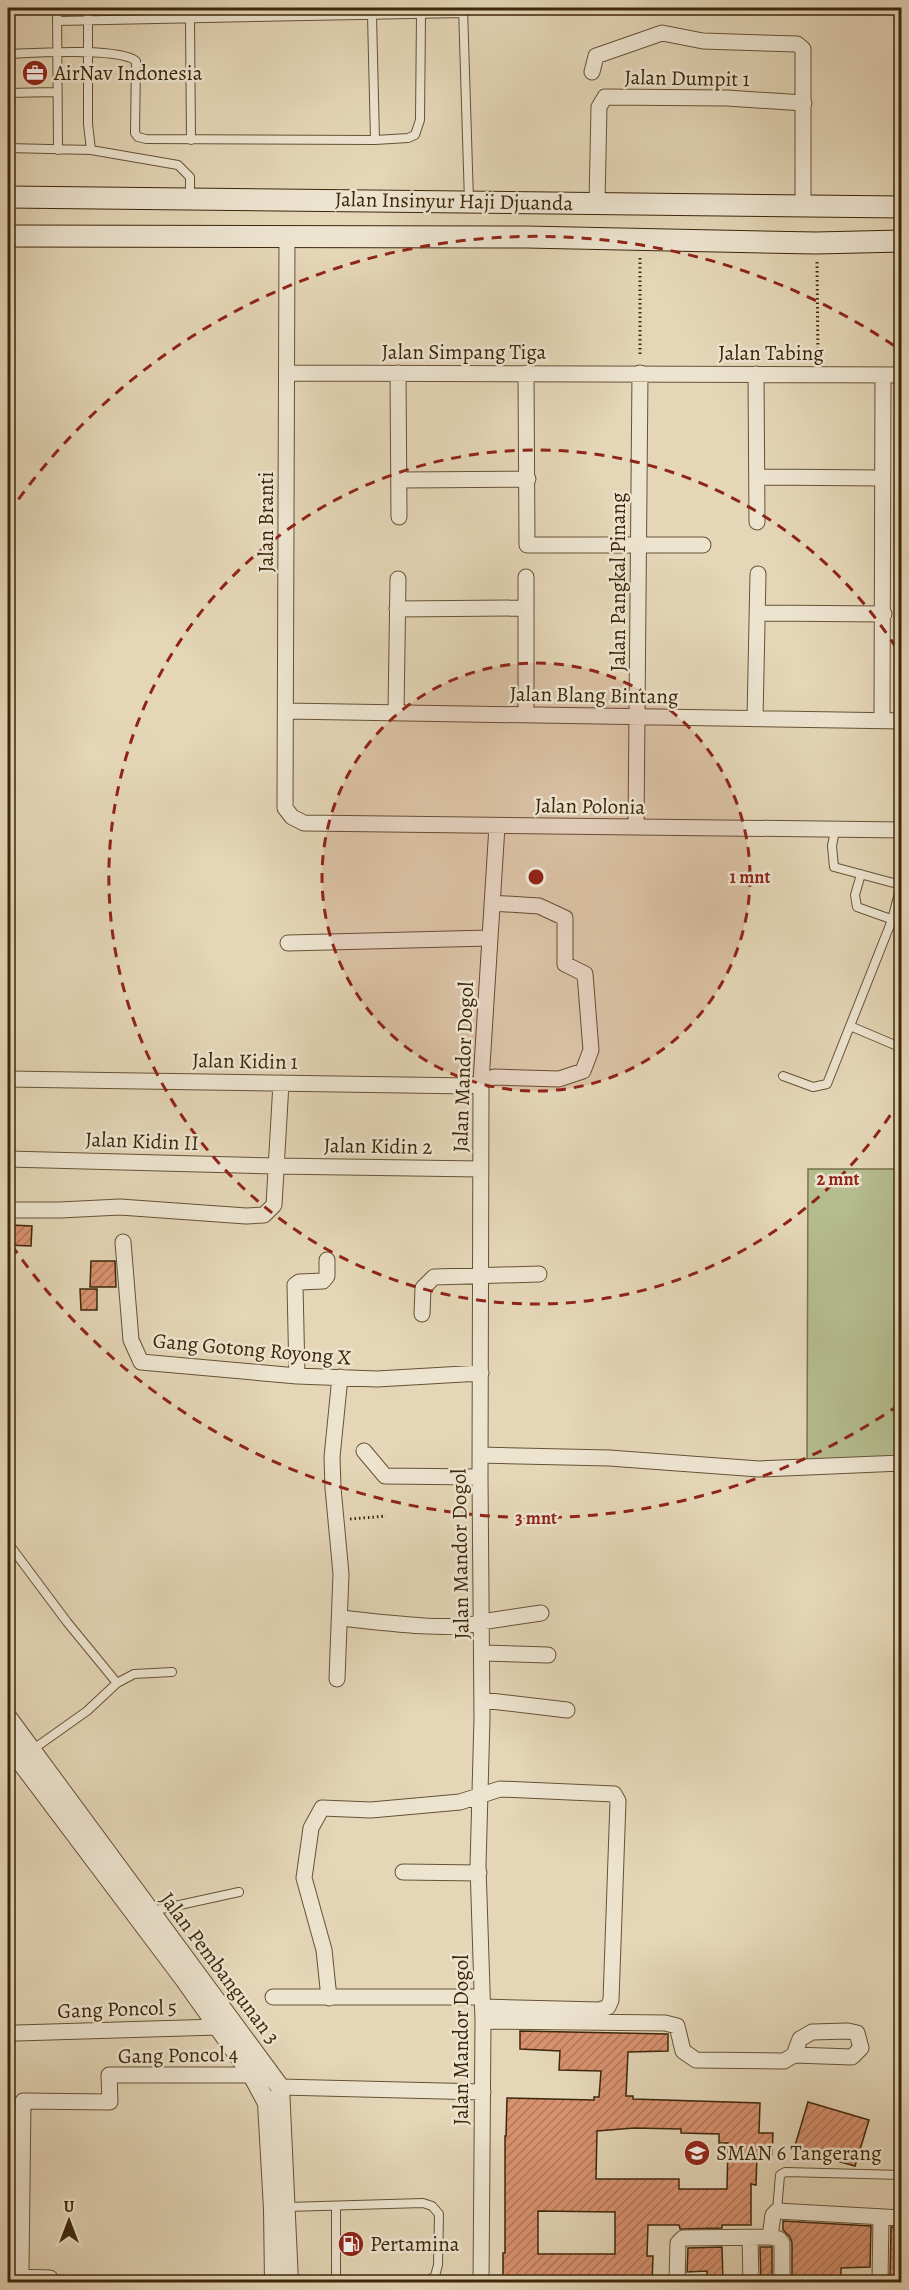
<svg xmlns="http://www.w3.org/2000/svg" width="909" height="2290" font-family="Alegreya,serif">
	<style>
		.green { fill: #b5bd8e; stroke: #78724c; stroke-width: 1.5 }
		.building { fill: url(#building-hatch); stroke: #3c260a; stroke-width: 1.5; fill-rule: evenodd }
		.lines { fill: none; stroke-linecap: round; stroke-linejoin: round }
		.service-casing { stroke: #665235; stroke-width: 10 }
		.minor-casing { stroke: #665235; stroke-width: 17 }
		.tertiary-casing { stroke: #665235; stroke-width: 20 }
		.secondary-casing { stroke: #3c260a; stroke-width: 23 }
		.path { stroke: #3c260a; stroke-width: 3; stroke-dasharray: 1.5 3; stroke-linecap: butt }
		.service { stroke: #ede4d0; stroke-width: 8 }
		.minor { stroke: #ede4d0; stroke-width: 15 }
		.tertiary { stroke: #ede4d0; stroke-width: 18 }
		.secondary { stroke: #ede4d0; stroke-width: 21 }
		.ring { fill: none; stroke: #8f2418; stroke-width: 3; stroke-dasharray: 10 8 }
		.labels { text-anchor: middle; stroke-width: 5; stroke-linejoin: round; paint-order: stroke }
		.poi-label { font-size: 21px; fill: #3c260a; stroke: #ede4d0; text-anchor: start }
		.street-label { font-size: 21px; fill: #3c260a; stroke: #ede4d0 }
		.centre { fill: #8f2418; stroke: #ede4d0; stroke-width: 3 }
		.ring-label { font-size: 18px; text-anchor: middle; font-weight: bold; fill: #8f2418; stroke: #ede4d0; stroke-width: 5; stroke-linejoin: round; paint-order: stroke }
	</style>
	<defs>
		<pattern id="building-hatch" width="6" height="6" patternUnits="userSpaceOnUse" patternTransform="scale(1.5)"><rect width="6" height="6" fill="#d99270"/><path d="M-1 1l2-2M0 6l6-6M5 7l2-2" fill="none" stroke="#b1775a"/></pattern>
	</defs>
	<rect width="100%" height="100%" fill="#e4d6b7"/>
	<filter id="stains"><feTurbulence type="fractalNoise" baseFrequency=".00333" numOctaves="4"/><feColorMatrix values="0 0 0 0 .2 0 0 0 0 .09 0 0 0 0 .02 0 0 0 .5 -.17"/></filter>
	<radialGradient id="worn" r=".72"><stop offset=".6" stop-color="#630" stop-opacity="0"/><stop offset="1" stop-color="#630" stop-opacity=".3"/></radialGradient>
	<!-- green -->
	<path class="green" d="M808,1169H901V1471L807,1466Z"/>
	<!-- building -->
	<path class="building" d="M10,1225L32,1226L31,1246L8,1245Z
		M91,1261H115L116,1287H90Z
		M80,1289H97V1310H81Z
		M520,2031L668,2034V2051L628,2052L626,2096H633V2099L760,2103L759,2133H773L772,2155H757L756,2185L751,2184V2225H722V2228L680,2229L679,2225H648L647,2256H653L652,2283H503V2253H505V2136H506L507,2098L594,2100V2097H599L601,2071L559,2070L560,2051L520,2049ZM634,2128L681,2129V2133L719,2134V2143H728L727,2189H679V2179H596L597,2131ZM538,2211L615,2212V2254H538Z
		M808,2102L869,2120L855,2166L794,2149Z
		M783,2221L871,2226L870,2267L841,2268V2283H792V2243L790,2237L783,2230Z
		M891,2227L902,2228V2281H890Z
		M722,2247L723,2280L707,2281V2271L687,2272L688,2248Z
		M760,2247H772V2283H761Z"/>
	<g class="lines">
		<!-- service casing -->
		<g class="service-casing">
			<path id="service" d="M57,8L58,150
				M88,8V124L91,150
				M463,8L469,201
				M372,15L375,140
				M190,19L191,140
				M57,21L463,13
				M8,54C33,53 119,47 136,61L135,133L138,137L146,139L375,140L408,138L415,135L420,120L421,14
				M8,93L56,92
				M8,148L91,150L178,165L190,177V196
				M861,874L855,895L857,907L902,923
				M850,1026L902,1048
				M783,1076L813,1087L827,1084L892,920L901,885L834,867L832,846L835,830
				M8,1543L67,1622L117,1683
				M32,1750L87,1711L117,1683L134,1674L172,1672
				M152,1911L239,1892
				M287,2207L423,2203L432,2206L439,2214L438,2265L435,2276L427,2281L301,2282
				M336,2207V2282
				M777,2211L780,2175L785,2172L902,2175"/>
		</g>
		<!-- minor casing -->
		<g class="minor-casing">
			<path id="minor" d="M592,72L596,56L662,33L703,41L797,44L803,49V206
				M597,203L599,107L605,97L727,98L804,103
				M287,236L285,808L292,817L304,823L902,830
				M288,373L902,375
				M398,373L399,517
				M526,373L527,545H703
				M756,374L757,522
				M757,477L881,478
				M400,480L528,479
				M526,577V715
				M397,609L526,608
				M758,613L884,614
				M286,711L902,721
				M396,713L398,579
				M755,719L758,574
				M882,721L883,375
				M636,827L640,373
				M288,943L490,938
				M8,1079L470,1086L494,1077L559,1079L583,1071L591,1050L585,974L565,964V918L539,906L492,903
				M8,1159L275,1166L481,1169
				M13,1210H60L120,1207L246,1216L264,1215L274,1205L281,1083
				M123,1242L131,1340L141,1362L297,1376L377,1379L481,1373
				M422,1314L423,1288L434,1277L539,1274
				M297,1376L295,1285L299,1282L323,1281L327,1276V1260
				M364,1451L385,1476L480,1477
				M480,1455L609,1458L759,1469L902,1463
				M340,1618C373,1621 454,1633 481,1622L541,1613
				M482,1653L548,1655
				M337,1679L341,1574L333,1488L332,1457L340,1377
				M482,1700L567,1710
				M403,1872L479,1873
				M273,1997H482
				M329,1998L324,1950L304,1878L311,1828L322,1808L371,1810L460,1802L500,1789L614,1794L618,1801L611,2000L608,2007L599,2010L483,2007
				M483,2021L665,2023L677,2026L683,2051L696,2060L784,2061L794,2055L852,2057L861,2048L857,2033L848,2031L812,2032L800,2039L794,2055
				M17,2033L218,2027
				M280,2087L483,2092
				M770,2237L779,2239L782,2243V2282
				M750,2238L751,2282
				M18,2277L50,2278
				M8,2282L18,2277L21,2268L23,2101L110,2102L109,2075H252
				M481,2282L483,2021L478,1866L482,1718L480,1477L481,1082L497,826
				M677,2282L678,2243L683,2238L770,2237L773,2215L777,2211L902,2218
				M880,2282L881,2217"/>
		</g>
		<!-- tertiary casing -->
		<g class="tertiary-casing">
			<path id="tertiary" d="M8,1718L280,2087L289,2282
				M8,1745L184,1979L252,2075L267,2103L273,2209L274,2282"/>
		</g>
		<!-- secondary casing -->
		<g class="secondary-casing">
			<path id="secondary" d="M8,197L902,207
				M8,236L526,237L816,243L902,241"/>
		</g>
		<!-- path -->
		<path class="path" d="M640,258V357
			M817,262L818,361
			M350,1519L386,1516"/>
		<!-- service -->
		<use href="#service" class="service"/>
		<!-- minor -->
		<use href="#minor" class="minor"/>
		<!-- tertiary -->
		<use href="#tertiary" class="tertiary"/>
		<!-- secondary -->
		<use href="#secondary" class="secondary"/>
	</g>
	<!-- distance rings -->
	<circle cx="536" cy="877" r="214" fill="#8f2418" fill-opacity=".12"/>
	<g class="ring">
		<circle cx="536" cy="877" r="214"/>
		<path d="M900 1100A427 427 0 1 1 900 654"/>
		<path d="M899 1405A641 641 0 0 1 8 1240M8 514A641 641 0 0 1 899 349"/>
	</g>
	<!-- icons -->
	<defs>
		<g id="office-disc" transform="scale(1.35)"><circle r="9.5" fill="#8f2418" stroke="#ede4d0"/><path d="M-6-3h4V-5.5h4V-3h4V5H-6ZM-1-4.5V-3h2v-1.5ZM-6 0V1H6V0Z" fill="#fff"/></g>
		<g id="school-disc" transform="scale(1.35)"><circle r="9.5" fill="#8f2418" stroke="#ede4d0"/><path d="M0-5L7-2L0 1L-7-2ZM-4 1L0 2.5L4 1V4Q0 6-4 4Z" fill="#fff"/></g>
		<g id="fuel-disc" transform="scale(1.35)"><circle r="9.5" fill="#8f2418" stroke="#ede4d0"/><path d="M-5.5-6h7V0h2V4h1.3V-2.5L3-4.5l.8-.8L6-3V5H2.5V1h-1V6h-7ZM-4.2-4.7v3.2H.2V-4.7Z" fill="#fff"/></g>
	</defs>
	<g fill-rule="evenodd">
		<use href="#office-disc" x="35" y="73"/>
		<use href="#school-disc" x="697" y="2153"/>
		<use href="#fuel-disc" x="351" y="2244"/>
	</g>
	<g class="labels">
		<!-- poi labels -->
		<g class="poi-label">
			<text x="54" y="80">AirNav Indonesia</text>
			<text x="716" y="2160">SMAN 6 Tangerang</text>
			<text x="370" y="2251">Pertamina</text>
		</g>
		<!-- street labels -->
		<g class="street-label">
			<text transform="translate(687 78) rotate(1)" y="7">Jalan Dumpit 1</text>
			<text transform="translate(454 201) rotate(1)" y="7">Jalan Insinyur Haji Djuanda</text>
			<text x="464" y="359">Jalan Simpang Tiga</text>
			<text x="771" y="360">Jalan Tabing</text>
			<text transform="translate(266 522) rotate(-90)" y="7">Jalan Branti</text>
			<text transform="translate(618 582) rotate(-90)" y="7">Jalan Pangkal Pinang</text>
			<text transform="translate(594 695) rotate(1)" y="7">Jalan Blang Bintang</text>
			<text transform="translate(590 806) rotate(1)" y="7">Jalan Polonia</text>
			<text transform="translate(245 1061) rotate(1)" y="7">Jalan Kidin 1</text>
			<text transform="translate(463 1067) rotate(-88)" y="7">Jalan Mandor Dogol</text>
			<text transform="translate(142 1141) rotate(2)" y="7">Jalan Kidin II</text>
			<text transform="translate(378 1146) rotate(1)" y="7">Jalan Kidin 2</text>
			<text transform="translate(252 1349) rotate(5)" y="7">Gang Gotong Royong X</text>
			<text transform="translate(460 1554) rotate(-91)" y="7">Jalan Mandor Dogol</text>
			<text transform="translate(220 1968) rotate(53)" y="7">Jalan Pembangunan 3</text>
			<text transform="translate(117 2009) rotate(-2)" y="7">Gang Poncol 5</text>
			<text transform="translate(461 2040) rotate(-90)" y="7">Jalan Mandor Dogol</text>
			<text transform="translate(178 2055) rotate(-1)" y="7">Gang Poncol 4</text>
		</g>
	</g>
	<circle cx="536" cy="877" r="9" class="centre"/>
	<g class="ring-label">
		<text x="750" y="883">1 mnt</text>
		<text x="838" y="1185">2 mnt</text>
		<text x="536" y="1524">3 mnt</text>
	</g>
	<!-- margin -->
	<rect width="909" height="2290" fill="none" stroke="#e4d6b7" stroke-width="30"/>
	<rect x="9" y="9" width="891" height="2272" fill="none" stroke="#3c260a" stroke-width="3"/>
	<rect x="15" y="15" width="879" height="2260" fill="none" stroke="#3c260a" stroke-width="1.5"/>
	<!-- north arrow -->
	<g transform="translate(69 2221)" stroke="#ede4d0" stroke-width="4.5" paint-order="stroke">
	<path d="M0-4.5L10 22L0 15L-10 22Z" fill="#3c260a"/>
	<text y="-9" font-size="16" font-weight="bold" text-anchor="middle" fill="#3c260a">U</text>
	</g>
	<rect width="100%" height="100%" filter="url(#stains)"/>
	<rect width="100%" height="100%" fill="url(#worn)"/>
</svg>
